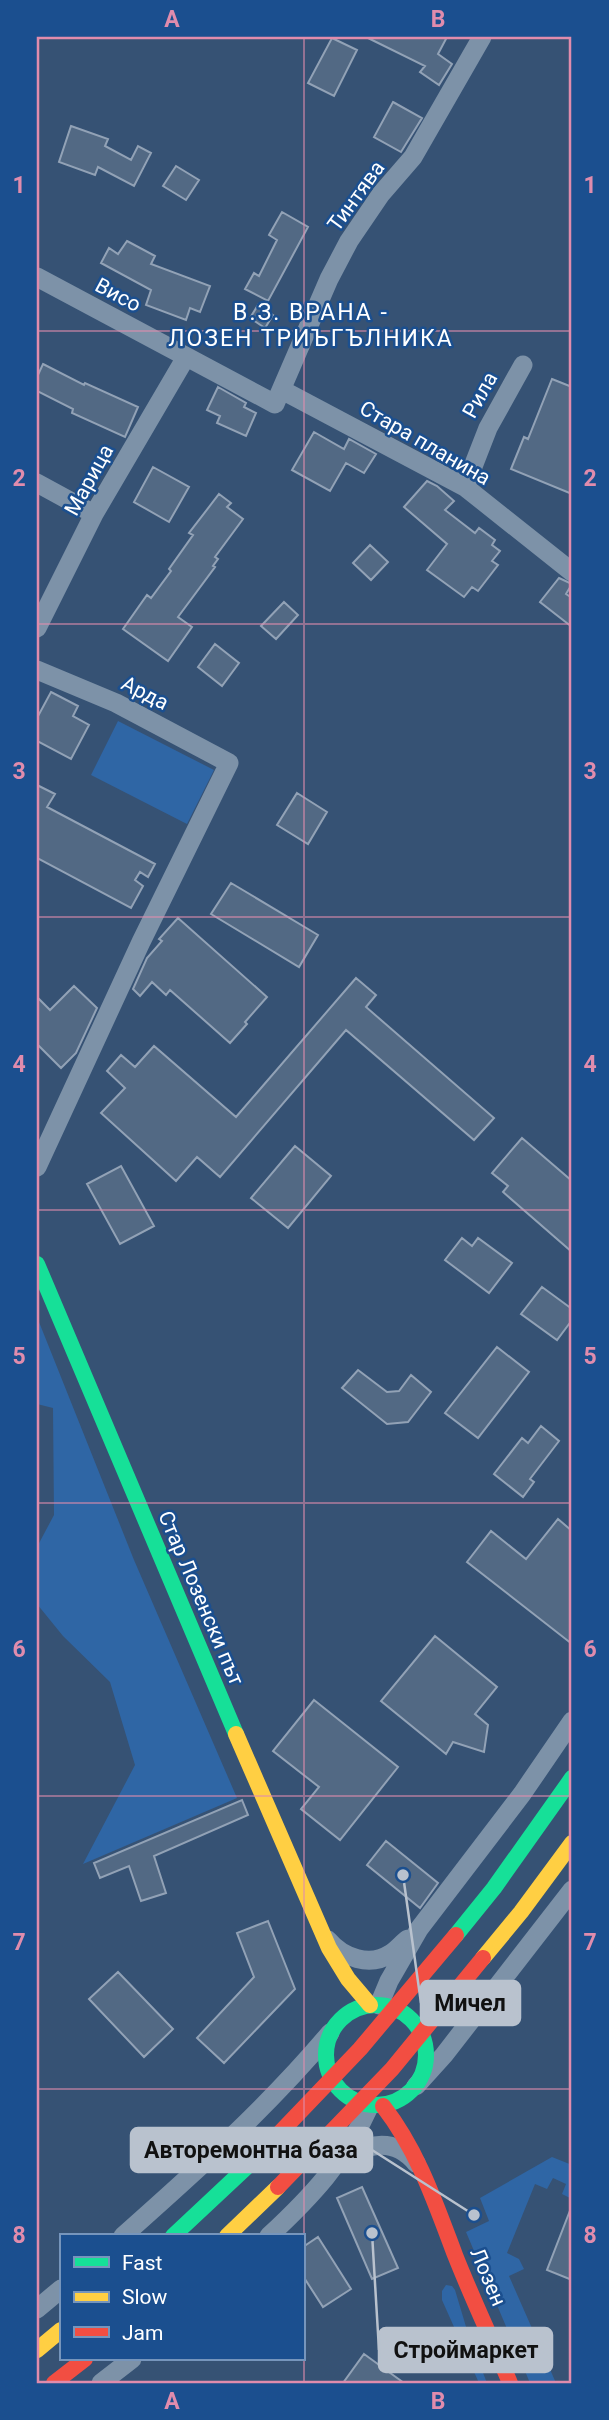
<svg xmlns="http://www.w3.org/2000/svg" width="609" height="2420" font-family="Roboto,sans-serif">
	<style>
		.green { fill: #2f66a5 }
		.building { fill: #526984; stroke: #92a2b6; stroke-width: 2 }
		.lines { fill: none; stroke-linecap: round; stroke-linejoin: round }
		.street { stroke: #7d92a8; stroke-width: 19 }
		.fast { stroke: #16e098; stroke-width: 16 }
		.slow { stroke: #ffcf43; stroke-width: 16 }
		.jam { stroke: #f24e42; stroke-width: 16 }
		.jam-bridge { stroke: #f24e42; stroke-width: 16 }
		.grid { fill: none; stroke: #e08cad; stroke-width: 2; stroke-opacity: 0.55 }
		.labels { text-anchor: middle; stroke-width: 5; stroke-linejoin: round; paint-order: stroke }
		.street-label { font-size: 21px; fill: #fff; stroke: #1b4f8f }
		.neighbourhood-label { font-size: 23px; letter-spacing: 2px; fill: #fff; stroke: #1b4f8f }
		.leader { fill: none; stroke: #b9c2ce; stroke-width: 2.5 }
		.callout-dot { fill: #b9c2ce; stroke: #1b4f8f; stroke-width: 2.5 }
		.callout { fill: #b9c2ce; stroke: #b9c2ce; stroke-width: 2.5 }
		.callout-label { font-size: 23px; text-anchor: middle; font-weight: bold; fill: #111 }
		.neatline { fill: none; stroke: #e08cad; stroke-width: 2.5 }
		.grid-label { font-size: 23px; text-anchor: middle; font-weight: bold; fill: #e08cad }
	</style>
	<rect width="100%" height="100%" fill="#365274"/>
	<!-- green -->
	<path class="green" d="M118,721L214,770L187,824L91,775Z
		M37,1317L134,1560L237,1798L83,1864L135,1765L110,1682L63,1636L37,1604V1547L54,1515L53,1408L37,1404Z
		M552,2157L572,2165V2199L562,2194L566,2184L553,2178L547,2189L535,2184L507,2253L519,2259L524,2269L509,2276L556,2383H530L466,2232L489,2221L480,2198Z
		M446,2285L452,2286L455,2290L470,2340L487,2383H479L442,2300V2291Z"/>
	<!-- building -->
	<path class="building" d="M366,37H447L438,54L452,64L439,85L420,72L425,66Z
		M332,38L357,50L334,96L308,83Z
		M393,102L422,118L401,152L374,137Z
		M71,126L108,139L105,146L131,160L138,146L151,153L134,186L98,167L95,175L59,162Z
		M176,166L199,180L186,200L163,186Z
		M282,212L308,227L268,301L245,289L254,273L259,276L277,240L269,235Z
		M127,241L155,256L151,264L210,286L200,312L190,308L186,320L146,305L151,290L101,263L109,248L118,254Z
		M258,305L273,315L265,328L250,318Z
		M43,364L84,385L85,383L138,407L125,437L72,413L73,409L37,391V377Z
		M552,379L572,387V494L511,469L524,437L528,439Z
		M218,387L246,403L244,407L256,413L246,436L217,423L220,416L207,410Z
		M314,432L344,449L349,439L376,454L364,473L346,463L330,491L292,470Z
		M153,467L189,487L169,522L134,502Z
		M427,481L437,486L454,501L445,510L475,533L479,528L495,540L492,545L500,551L492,561L498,565L478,591L472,587L464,597L427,570L447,544L404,507Z
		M219,494L231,503L227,507L243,519L215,557L218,559L213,566L215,567L178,617L192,627L168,661L123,629L147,595L151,598L171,571L169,569L193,535L189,533Z
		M370,545L388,562L371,580L353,563Z
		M559,578L572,584L566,594L572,598V627L540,602Z
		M284,602L298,615L276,639L261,626Z
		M215,644L239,663L222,686L198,667Z
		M51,692L78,706L73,716L89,725L71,759L37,741V718Z
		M37,785L55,794L47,807L155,864L148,877L140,872L135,880L143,886L131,908L37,858Z
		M297,793L327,812L308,844L277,825Z
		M231,883L318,935L299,967L211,914Z
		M178,918L267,997L245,1022L247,1024L230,1043L170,990L166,995L152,982L140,996L133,989L147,958L162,941L159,939Z
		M356,978L376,995L366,1007L494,1118L474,1140L346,1030L220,1177L197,1157L176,1181L101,1113L125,1088L107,1071L121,1055L135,1067L154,1046L236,1117Z
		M74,986L97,1008L76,1053L61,1068L37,1044V997L50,1010Z
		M522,1138L572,1181V1252L503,1192L508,1186L492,1173Z
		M295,1146L331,1176L288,1228L251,1198Z
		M121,1166L154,1226L120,1244L87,1184Z
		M462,1238L472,1246L478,1238L512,1263L489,1293L445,1260Z
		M542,1287L572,1309V1320L557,1340L521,1314Z
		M497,1347L529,1372L478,1438L445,1413Z
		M358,1370L387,1392L399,1391L411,1375L431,1392L408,1422L387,1424L342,1388Z
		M541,1426L559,1441L530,1479L534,1482L523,1497L494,1474L522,1438L528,1443Z
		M558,1519L572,1531V1644L467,1562L491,1531L526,1559Z
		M435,1636L497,1687L475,1714L488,1725L484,1752L453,1742L446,1754L381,1701Z
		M314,1700L398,1767L340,1840L301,1809L319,1787L273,1751Z
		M242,1800L248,1815L154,1856L166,1893L141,1901L129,1866L100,1878L94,1863Z
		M386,1841L438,1883L420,1908L367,1865Z
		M268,1921L295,1989L224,2063L197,2038L254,1977L237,1933Z
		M118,1972L173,2029L144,2057L89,1999Z
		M362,2187L398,2268L372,2279L337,2198Z
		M571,2208L572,2209V2280L547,2270Z
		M318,2237L351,2289L323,2307L303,2276V2247Z
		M364,2354L404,2383H343Z"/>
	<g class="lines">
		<!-- street -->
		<path class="street" d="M37,277L275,404L329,279L349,241L381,194L413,157L482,37
			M282,390L465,487L572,572
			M37,483L94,514
			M465,487L488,428L523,365
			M37,628L94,514L186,357
			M37,670L116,703L229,763L141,942L37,1167
			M328,1940C343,1958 370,1967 390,1954C397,1950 402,1943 408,1939
			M379,2005L389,1981L419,1929L522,1794L572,1721
			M416,2086L444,2055L572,1890
			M342,2163C365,2142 394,2137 416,2163
			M123,2236C195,2172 268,2107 330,2033
			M269,2236C311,2197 345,2161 369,2107
			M37,2309L61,2289
			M101,2383L132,2359"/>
		<!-- fast -->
		<path class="fast" d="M37,1264L236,1734
			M456,1935L494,1888L572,1778
			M326 2055a50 50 0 1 1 100 0a50 50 0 1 1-100 0Z
			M173,2236L253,2161"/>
		<!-- slow -->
		<path class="slow" d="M236,1734L329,1948L348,1979L370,2005
			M483,1958L521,1912L572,1843
			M227,2236L278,2187
			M37,2350L61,2330"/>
		<!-- jam -->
		<path class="jam" d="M383,2106C418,2151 435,2202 455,2255C472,2298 492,2340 510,2383
			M54,2383L85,2359"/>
		<!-- jam-bridge -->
		<path class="jam-bridge" d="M253,2161L360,2049L456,1935
			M278,2187L392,2069L483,1958"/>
	</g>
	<!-- grid -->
	<path class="grid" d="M304,37V2383M37,331H572M37,624H572M37,917H572M37,1210H572M37,1503H572M37,1796H572M37,2089H572"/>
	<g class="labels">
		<!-- street labels -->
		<g class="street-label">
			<text transform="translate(356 196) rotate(-54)" y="7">Тинтява</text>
			<text transform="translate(118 295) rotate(28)" y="7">Висо</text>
			<text transform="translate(480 395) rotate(-61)" y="7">Рила</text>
			<text transform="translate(425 443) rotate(30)" y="7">Стара планина</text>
			<text transform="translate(89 480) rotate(-61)" y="7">Марица</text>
			<text transform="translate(145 693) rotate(27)" y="7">Арда</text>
			<text transform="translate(201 1598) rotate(67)" y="7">Стар Лозенски път</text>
			<text transform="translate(488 2277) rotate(67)" y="7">Лозен</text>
		</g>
		<!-- neighbourhood labels -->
		<g class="neighbourhood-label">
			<text x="311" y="320">В.З. ВРАНА -<tspan x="311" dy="26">ЛОЗЕН ТРИЪГЪЛНИКА</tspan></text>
		</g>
	</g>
	<!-- callouts -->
	<path class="leader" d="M403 1875L421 2003M474 2215L372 2150M372 2233L379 2350"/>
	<g class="callout-dot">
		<circle cx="403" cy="1875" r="7"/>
		<circle cx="474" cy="2215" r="7"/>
		<circle cx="372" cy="2233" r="7"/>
	</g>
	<g class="callout">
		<rect x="421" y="1981" width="99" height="44" rx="7"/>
		<rect x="131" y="2128" width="241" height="44" rx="7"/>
		<rect x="379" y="2328" width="173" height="44" rx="7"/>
	</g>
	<g class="callout-label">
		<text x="470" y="2011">Мичел</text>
		<text x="251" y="2158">Авторемонтна база</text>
		<text x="466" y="2358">Строймаркет</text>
	</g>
	<!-- border -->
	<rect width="609" height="2420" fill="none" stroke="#1b4f8f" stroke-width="77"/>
	<!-- legend -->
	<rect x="60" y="2234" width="245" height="126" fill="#1b4f8f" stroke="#7695bc" stroke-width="2"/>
	<rect x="74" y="2257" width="35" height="10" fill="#16e098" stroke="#7695bc" stroke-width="2"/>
	<text x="122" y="2270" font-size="21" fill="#ffffff">Fast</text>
	<rect x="74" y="2292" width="35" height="10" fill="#ffcf43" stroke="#7695bc" stroke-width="2"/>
	<text x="122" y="2304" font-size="21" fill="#ffffff">Slow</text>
	<rect x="74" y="2327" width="35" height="10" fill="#f24e42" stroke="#7695bc" stroke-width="2"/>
	<text x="122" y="2340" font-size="21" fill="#ffffff">Jam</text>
	<rect x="38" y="38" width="532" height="2344" class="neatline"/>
	<g class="grid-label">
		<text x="172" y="27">A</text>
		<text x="438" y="27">B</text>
		<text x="19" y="193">1</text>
		<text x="590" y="193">1</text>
		<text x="19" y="486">2</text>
		<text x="590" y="486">2</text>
		<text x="19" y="779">3</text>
		<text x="590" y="779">3</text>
		<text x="19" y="1072">4</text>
		<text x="590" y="1072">4</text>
		<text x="19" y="1364">5</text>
		<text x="590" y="1364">5</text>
		<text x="19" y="1657">6</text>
		<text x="590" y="1657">6</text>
		<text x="19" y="1950">7</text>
		<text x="590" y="1950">7</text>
		<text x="19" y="2243">8</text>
		<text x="590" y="2243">8</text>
		<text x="172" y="2409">A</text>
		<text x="438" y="2409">B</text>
	</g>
</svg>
